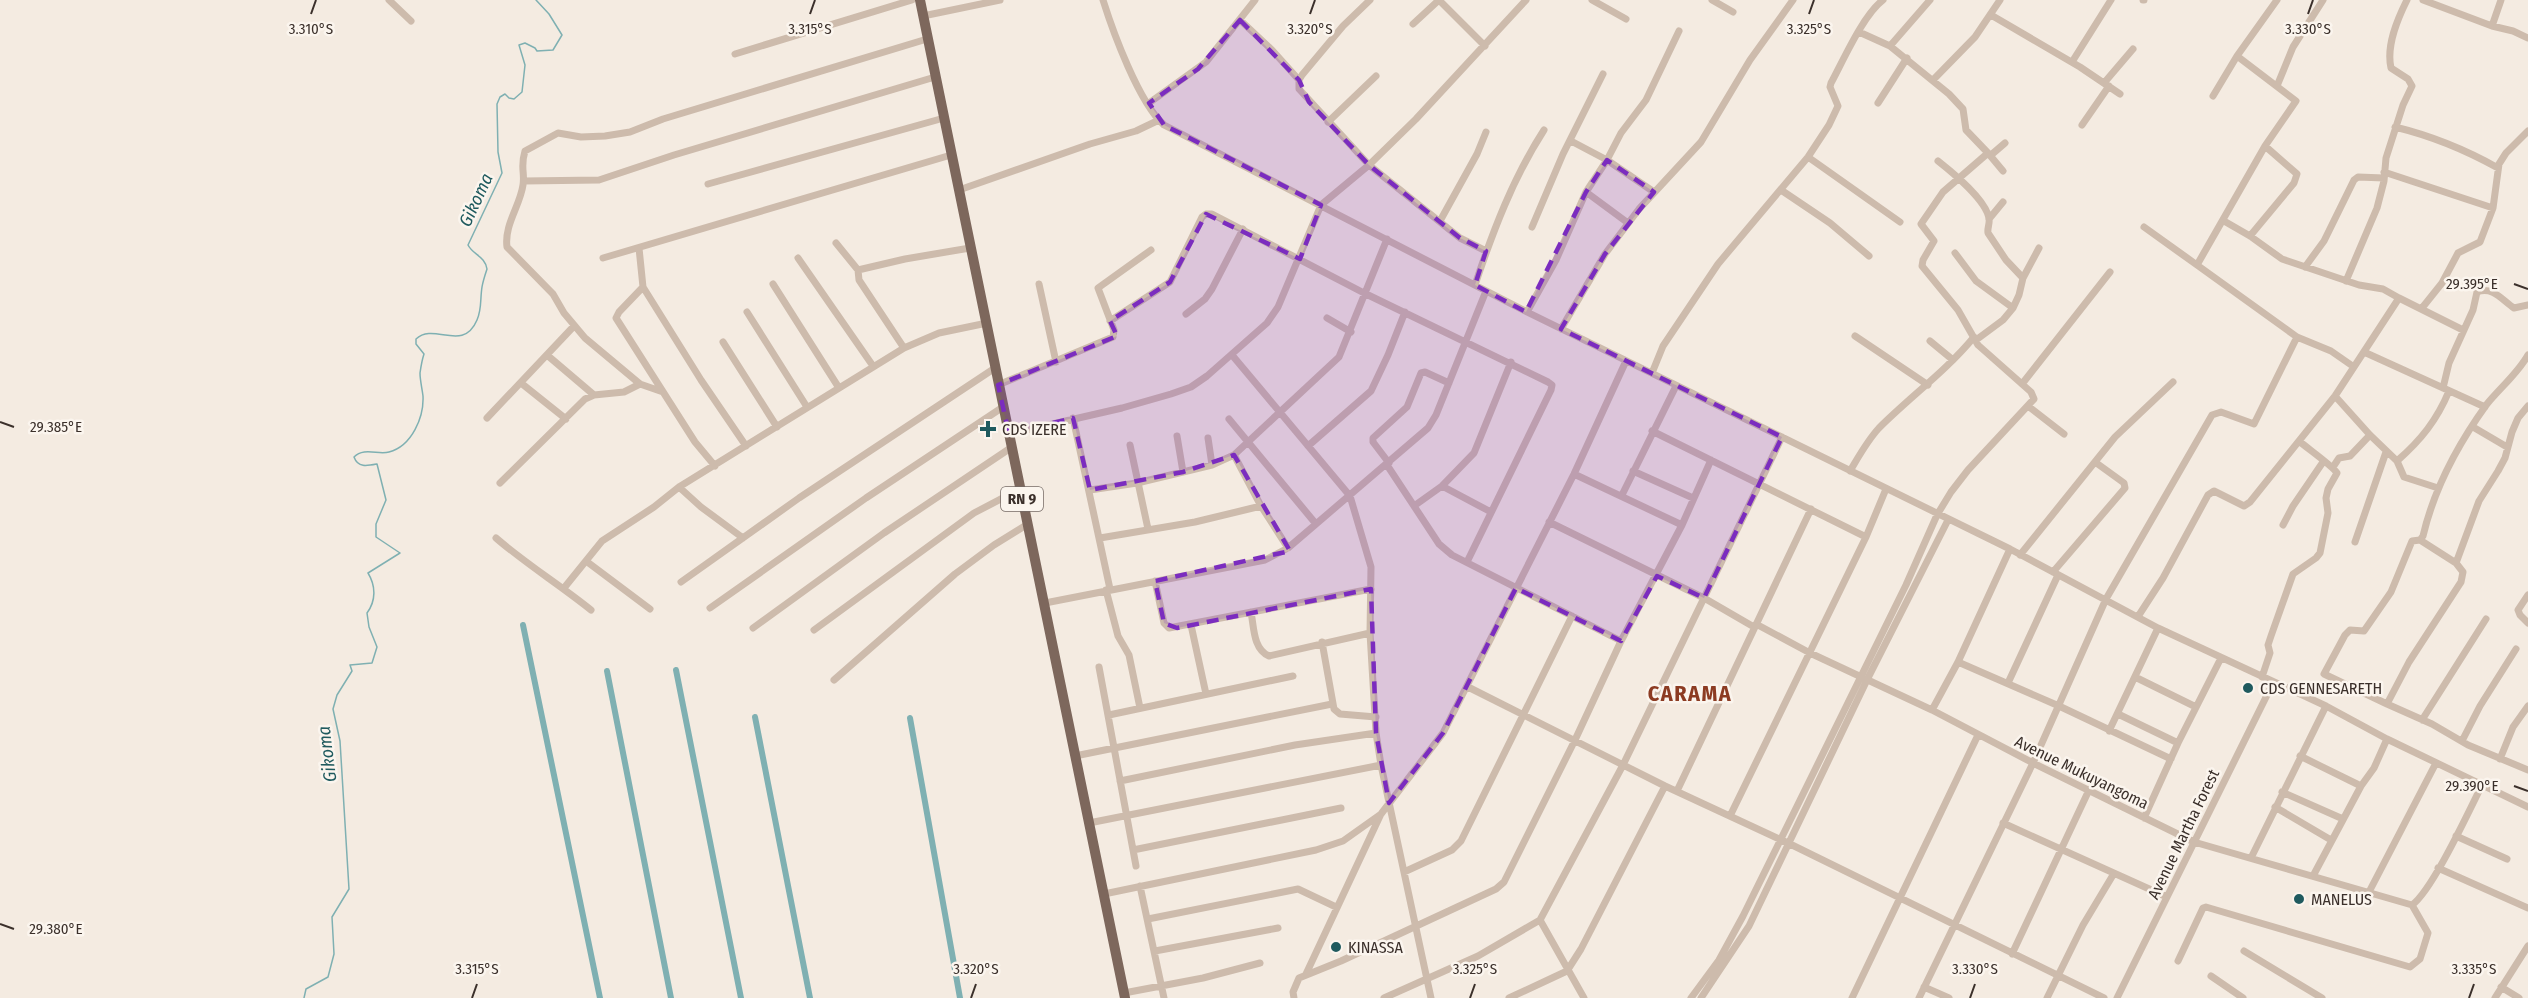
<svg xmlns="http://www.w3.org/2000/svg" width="2528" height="998" font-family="'Fira Sans Condensed',sans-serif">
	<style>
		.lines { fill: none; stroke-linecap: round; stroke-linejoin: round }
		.stream { stroke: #7fb0b2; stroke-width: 1.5 }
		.canal { stroke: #7fb0b2; stroke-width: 6 }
		.minor { stroke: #cdbbac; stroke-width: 7 }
		.primary { stroke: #7d675c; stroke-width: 10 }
		.marked { fill: #7b2cbf; fill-opacity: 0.2; stroke: #7b2cbf; stroke-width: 4.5; stroke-dasharray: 12 8; stroke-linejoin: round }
		.ticks { fill: none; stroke: #3b302b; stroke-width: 2 }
		.poi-dot { fill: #1f5a5e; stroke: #fbf5ee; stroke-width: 2 }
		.labels { text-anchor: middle; stroke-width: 5; stroke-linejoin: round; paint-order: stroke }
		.shield { fill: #fbf5ee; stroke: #756b66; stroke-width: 1.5 }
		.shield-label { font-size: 15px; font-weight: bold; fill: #3b302b }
		.poi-label { font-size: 16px; fill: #3b302b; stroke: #fbf5ee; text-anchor: start }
		.street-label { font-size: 16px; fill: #3b302b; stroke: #fbf5ee }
		.water-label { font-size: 18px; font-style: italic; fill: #1f5a5e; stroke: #fbf5ee }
		.district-label { font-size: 22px; font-weight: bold; letter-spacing: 1.5px; fill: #8c3b22; stroke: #fbf5ee }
		.ticks-label { font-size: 15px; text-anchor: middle; fill: #3b302b; stroke: #fbf5ee; stroke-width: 5; stroke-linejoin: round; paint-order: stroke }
	</style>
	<rect width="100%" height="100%" fill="#f4ebe1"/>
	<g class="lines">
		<!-- stream -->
		<path class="stream" d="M304,998L306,989L328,977L334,954L332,917L349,889L340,741L333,709L337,695L352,671L350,665L372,663L377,647L369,627L367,613C376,601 376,586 368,573L400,553L376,537V524L386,500L377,464C367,466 358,468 354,457C364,447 378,455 389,452C412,446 424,417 423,396C422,388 420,380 420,373C421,366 422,360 424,354L416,344V339C434,322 463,353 477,320C482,309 480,299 482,287C483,281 485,275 487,269C485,256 473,255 468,245L502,173L498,152L497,104L500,97L505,94L509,98L514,99L522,92L525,65L519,45L525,43L535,48L537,51L553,50L562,35L549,14L536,0"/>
		<!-- canal -->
		<path class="canal" d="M523,625L600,998
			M676,670L741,998
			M607,671L671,998
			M755,717L810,998
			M910,718L960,998"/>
		<!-- minor -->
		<path class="minor" d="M389,0L411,21
			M1103,0C1113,32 1139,103 1164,125L1527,312L2010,549L2158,628L2326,706L2387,739L2528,807
			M1370,0L1343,26L1302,75L1299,80V89L1369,165L1460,238L1486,251
			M1439,0L1485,46
			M1592,0L1626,19
			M1712,0L1733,12
			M2143,0H2144
			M2423,0L2492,26L2513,31L2528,38
			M1991,15L2080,67L2120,94
			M923,16L1000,0
			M1240,20L1272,50L1299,80
			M1413,24L1439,0
			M2492,26L2501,0
			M1890,46L1930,0
			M735,54L912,0
			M2237,56L2296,101L2265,146L2197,265L2297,337L2331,351L2354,367
			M2072,62L2111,0
			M1933,80L1975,37L2000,0
			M2104,83L2133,49
			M2277,86L2293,47L2323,0
			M2213,96L2237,56L2277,0
			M1149,103L1206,62L1255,0
			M1878,103L1907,58
			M1328,122L1376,76
			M2082,125L2109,86
			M2395,127C2432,136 2466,150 2498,168
			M1571,141L1607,160L1654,192
			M1988,153L2003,171
			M1991,155L2005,143
			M1808,157L1900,222
			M1938,161C1952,172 1987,201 1989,219C1990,223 1987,229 1988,233L2006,260L2023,278
			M2384,172L2493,208L2499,164L2506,153L2528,131
			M524,181L599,180L674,155L935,77
			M708,184L944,118
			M959,190L1090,144L1136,131L1159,120
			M1781,190L1830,223L1869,256
			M1586,192L1628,223
			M1989,219L2003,202
			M1440,221L1477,154L1486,132
			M1532,227L1563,154L1603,74
			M2144,227L2197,265
			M2250,236L2294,183L2297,174L2265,146
			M836,243L858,270L859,280L904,348
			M639,248L643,287L701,380L746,446
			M1955,253L1976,281L2013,308
			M603,258L951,155
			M798,258L873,366
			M2305,267L2324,241L2354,180L2358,177L2384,178
			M858,270L905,259L970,248
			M2346,281L2377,208L2384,181L2386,158L2403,105L2412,86L2408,79L2391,68C2386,46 2397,20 2407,0
			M773,284L839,388
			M1039,284L1056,362
			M1475,285C1493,231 1513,178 1544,130
			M643,287L619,312L616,318L695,442L715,466
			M2399,298L2463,330
			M2422,308L2442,283L2458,253L2480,242L2493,208
			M747,312L807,407
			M1527,312L1556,260L1586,192L1607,160L1621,133L1646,100L1679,31
			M1186,314L1205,299L1212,289L1243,229
			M1327,318L1351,332
			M1110,321L1170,282L1202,217L1206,214H1212L1364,293L1548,382L1552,385L1551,390L1467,562
			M1561,329L1605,254L1639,209L1701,142L1750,60L1793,0
			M1855,336L1928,385
			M1976,340L2003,320L2013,308L2019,295L2023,278L2039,248
			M1930,341L1953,360
			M723,342L777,427
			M2364,352L2485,407
			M547,355L594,395
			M1232,355L1350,496L1371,567L1370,633L1376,733L1381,765L1431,998
			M2528,355C2518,373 2500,388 2487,404C2458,444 2434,489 2423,536L2420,540L2412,541L2391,592L2364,631L2350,630L2345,635L2324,674L2387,704L2409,662L2461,582L2463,572L2456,563L2479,501L2498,471L2505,458L2512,432L2518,418L2528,406
			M1652,373L1663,346L1718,264L1808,157L1829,125L1838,106L1830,87L1831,83C1843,61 1863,15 1883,0
			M521,383L566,419
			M2022,384L2110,272
			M998,385L1113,337L1114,330L1098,288L1151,250
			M2443,388L2449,363L2473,310L2477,292C2493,286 2502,300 2514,308L2528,305
			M663,392L640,384L585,338L564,313L553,294L507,247C504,225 520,206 523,185C525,172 520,167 525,151L558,133L581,137L605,136L630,132L663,119L927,39
			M2335,396L2370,435L2397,461L2404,477L2438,488
			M2028,406L2064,434
			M487,418L574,326
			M1073,418L1110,589
			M1229,419L1316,524
			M2473,427L2507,447
			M1652,431L1866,537
			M1009,434L1122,408L1171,394L1191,387L1207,376L1267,323L1278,307L1321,205L1369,165L1416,119L1526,0
			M1177,436L1183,472
			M1208,438L1212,465
			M1130,445L1148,529
			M1308,446L1371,391L1388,355L1405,312
			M1234,455L1261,506L1288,548
			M2397,461C2421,440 2437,420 2449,391
			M1389,463L1373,442V438L1407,407L1421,373L1425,372L1449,383
			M1387,465L1439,544L1452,555L1621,641
			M2333,467L2339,458L2350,456L2370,435
			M1633,471L1693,498
			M1850,471C1859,456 1867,441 1879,428C1910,397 1946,371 1974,337
			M1574,474L1682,525
			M500,483L585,399L594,395L624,392L640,384
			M1442,486L1491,512
			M679,487L701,507L743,538
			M1090,490L1137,483L1183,472L1212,465L1234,455L1339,357L1387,239
			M1622,495L1676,386
			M1414,506L1442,486L1474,453L1511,362
			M1549,522L1704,598L1754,627
			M2283,525L2293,506L2323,462
			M496,538C526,564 560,585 591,610
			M1100,538L1195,522L1261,506
			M2420,540L2456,563
			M2355,542L2386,452
			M2020,555L2115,437L2173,382
			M586,561L650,609
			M2053,572L2125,488L2124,483L2095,462
			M1155,581L1164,623L1169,628L1371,589
			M681,582L799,498L995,368
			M564,588L602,541L654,507L679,487L904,348L939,333L987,323
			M1106,590L1118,636L1129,655L1140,708
			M2528,595L2518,610L2520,615L2528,623
			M1045,603L1265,560L1288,548L1428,428L1436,415L1486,291
			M710,608L866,498L1003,407
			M1251,612C1254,627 1253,649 1269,656L1370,633
			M2139,615L2163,578L2208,495L2214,491L2244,506L2250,502L2335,396L2399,298L2383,289L2359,285L2282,259L2250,236L2224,221
			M1756,624L1810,653L1932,710L2033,763L2194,842L2412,905
			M1191,625L1206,694
			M753,628L884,533L1012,447
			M814,630L974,513L1020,489
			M1322,642L1334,709L1340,714L1376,717
			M1958,662L2059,706L2171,759
			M1099,667L1136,866
			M2135,677L2196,707
			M2262,677L2270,653L2268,645L2271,636L2293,574L2316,558L2320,553L2328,513L2326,498L2328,489L2337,473C2333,466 2307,448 2299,441
			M834,680L955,574L994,545L1028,524
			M2008,683L2058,575
			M1468,687L1665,786L1788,843L2104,998
			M2387,704L2432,724L2468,745L2528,770
			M1932,710L1958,662L2010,549
			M2118,714L2178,743
			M1109,715L1293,676
			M2422,720L2486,619
			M2109,731L2158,628
			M2462,741L2480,706L2516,649
			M1075,756L1332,704
			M2300,756L2361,786
			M2500,759L2513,727L2528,706
			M1120,781L1295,745L1376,733
			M1677,791L1811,509
			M2282,792L2343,819
			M2275,807L2331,840
			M1730,816L1866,537L1886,489
			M2144,818L2178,743L2221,658
			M1089,823L1381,765
			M2003,823L2167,897
			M2456,836L2507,859
			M1133,850L1341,808
			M2251,858L2326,706
			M2438,868L2528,908
			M1404,872L1452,850L1461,841L1572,616
			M2313,876L2361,786L2374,768L2387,739
			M1140,886L1164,998
			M2369,892L2436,763
			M1104,894L1316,850L1343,841L1381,814L1443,733L1574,474L1626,361
			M2412,905C2432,891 2469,811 2482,785
			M1148,919L1298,889L1336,907
			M1540,920L1584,998
			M1155,951L1278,928
			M2244,951L2322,998
			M2012,954L2089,790
			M2178,961L2203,908L2206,907L2410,967L2420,959L2428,933L2412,905
			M1306,974L1380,816
			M2211,976L2243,998
			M1924,987L1949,998
			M2501,987L2519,998
			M1124,993L1203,978L1260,963
			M1294,998L1293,992L1299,978L1341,961L1496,889L1504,882L1575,740L1621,641L1682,525L1711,460
			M1384,998L1478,956L1540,920L1623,765L1782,437
			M1509,998L1567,971L1581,949L1665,786
			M1691,998L1719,960L1743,916L1906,585L1937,515L1951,492L1968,470L2034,399L2031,392L1978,345L1958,310L1922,266L1923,260L1934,241L1921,224L1943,192L1988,153L1966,130L1963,109L1949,94L1890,46L1859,32
			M1701,998L1749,926L1867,680L1948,520
			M1852,998L1978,735
			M1919,998L2033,763L2106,599L2212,415L2221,412L2254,424L2297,337
			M2047,998L2083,925L2113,875
			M2117,998L2273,683
			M2495,998L2528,946"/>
		<!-- primary -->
		<path class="primary" d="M920,0L1125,998"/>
	</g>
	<!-- marked area -->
	<path class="marked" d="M1240,20L1299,80L1309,102L1369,165L1460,238L1486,251L1475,285L1526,312L1586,192L1607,160L1654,192L1605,254L1561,329L1782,437L1704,598L1657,576L1621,641L1516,588L1443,733L1389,803L1376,733L1371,589L1177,628L1164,623L1155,581L1290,551L1234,455L1183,472L1090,490L1073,418L1009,434L998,385L1117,336L1110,321L1170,282L1206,214L1300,259L1321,205L1164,125L1149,103L1198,69Z"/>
	<!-- ticks -->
	<path class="ticks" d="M311,14L316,0M810,14L815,0M1310,14L1315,0M1809,14L1814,0M2308,14L2313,0M2514,284L2528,289M0,422L14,427M2514,786L2528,791M0,924L14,929M472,998L477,984M971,998L976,984M1470,998L1475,984M1970,998L1975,984M2469,998L2474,984"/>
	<!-- markers -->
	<g class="poi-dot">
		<path d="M985 420h6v6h6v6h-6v6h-6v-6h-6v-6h6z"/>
		<circle cx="2248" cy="688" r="6"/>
		<circle cx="2299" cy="899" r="6"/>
		<circle cx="1336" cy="947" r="6"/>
	</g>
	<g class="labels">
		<!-- shield labels -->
		<rect class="shield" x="1001" y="487" width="42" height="24" rx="4.5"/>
		<g class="shield-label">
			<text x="1022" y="504">RN 9</text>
		</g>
		<!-- poi labels -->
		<g class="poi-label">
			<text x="1002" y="435">CDS IZERE</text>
			<text x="2260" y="694">CDS GENNESARETH</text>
			<text x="2311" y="905">MANELUS</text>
			<text x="1348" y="953">KINASSA</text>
		</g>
		<!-- street labels -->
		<g class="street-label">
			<text transform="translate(2082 772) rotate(26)" y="6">Avenue Mukuyangoma</text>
			<text transform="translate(2183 834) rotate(-64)" y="6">Avenue Martha Forest</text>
		</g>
		<!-- water labels -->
		<g class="water-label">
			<text transform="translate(476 200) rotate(-65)" y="6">Gikoma</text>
			<text transform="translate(327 754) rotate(-97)" y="6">Gikoma</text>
		</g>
		<!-- district labels -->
		<g class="district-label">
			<text x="1690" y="701">CARAMA</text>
		</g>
	</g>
	<g class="ticks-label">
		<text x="311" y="34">3.310°S</text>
		<text x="810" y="34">3.315°S</text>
		<text x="1310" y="34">3.320°S</text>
		<text x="1809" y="34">3.325°S</text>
		<text x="2308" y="34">3.330°S</text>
		<text x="2472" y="289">29.395°E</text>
		<text x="56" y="432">29.385°E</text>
		<text x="2472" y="791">29.390°E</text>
		<text x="56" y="934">29.380°E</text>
		<text x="477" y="974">3.315°S</text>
		<text x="976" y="974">3.320°S</text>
		<text x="1475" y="974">3.325°S</text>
		<text x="1975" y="974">3.330°S</text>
		<text x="2474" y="974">3.335°S</text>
	</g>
</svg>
